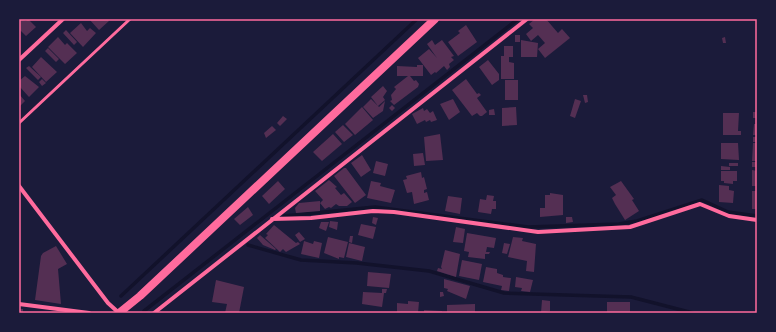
<svg xmlns="http://www.w3.org/2000/svg" width="776" height="332" font-family="'Roboto Condensed',sans-serif">
	<style>
		.lines { fill: none; stroke-linecap: round; stroke-linejoin: round }
		.stream { stroke: #12122b; stroke-width: 3.5 }
		.building { fill: #542f53 }
		.service { stroke: #ff6b9d; stroke-width: 3 }
		.minor { stroke: #ff6b9d; stroke-width: 4 }
		.secondary { stroke: #ff6b9d; stroke-width: 8 }
		.neatline { fill: none; stroke: #ff6b9d; stroke-width: 1.5 }
	</style>
	<rect width="100%" height="100%" fill="#1b1b3a"/>
	<g class="lines">
		<!-- stream -->
		<path class="stream" d="M284,216L375,207L528,227L619,224L637,221L702,200L728,212L757,216
			M248,245L301,260L357,263L429,271L504,293L631,297L693,313
			M121,296L417,19
			M144,311L518,19"/>
	</g>
	<!-- building -->
	<path class="building" d="M19,19L26,21L28,19L36,27L26,36L19,29Z
		M89,19H107L109,21L99,30Z
		M535,19H546L558,33L562,29L570,38L545,58L538,49L545,43L538,35L531,41L526,34L533,28L529,24Z
		M81,23L87,31L90,28L96,33L83,47L70,33Z
		M466,25L477,42L458,56L448,42L460,33L458,31Z
		M66,30L77,42L74,45L63,33Z
		M515,35H520V42H515Z
		M58,37L65,45L67,43L77,53L65,64L48,47Z
		M725,37L726,43H723L722,38Z
		M432,40L435,45L442,40L454,56L451,57L454,60L449,64L450,67L447,70L444,66L436,73L435,72L431,75L418,58L429,49L437,58L427,44Z
		M521,40L538,43L537,57H521Z
		M504,46H513V57H509V62L514,63V79H501V56H504Z
		M48,48L59,59L56,62L45,51Z
		M41,57L57,72L46,82L32,67Z
		M488,60L499,74V80L492,85L479,67Z
		M417,65H423V76H410L414,81L416,80L419,84L418,87L394,105L390,101L392,100L391,95L396,89L394,87L408,76H397V66L417,67Z
		M29,66L41,77L38,80L26,68Z
		M25,76L39,87L29,97L19,86V81Z
		M42,79L46,83L42,86L39,82Z
		M466,79L477,94L479,93L481,95L477,98L487,112L482,116H480L477,113L472,116L452,90Z
		M505,80H518V100H505Z
		M383,86L387,91L383,97L385,100L378,106L371,97Z
		M19,94L25,101L19,107Z
		M583,95H587L588,102L585,103Z
		M371,99L379,107L385,101L383,111L373,118L363,107Z
		M453,99L460,112L449,120L440,104Z
		M575,99L581,101L575,118L570,116Z
		M392,105L395,108L392,111L389,108Z
		M362,107L373,120L355,135L345,124Z
		M516,107L517,125L502,126V108Z
		M423,108L424,111L427,109L430,113L433,111L437,120L431,122L430,120L426,122L425,120L417,124L412,114Z
		M494,109L495,115H489V110Z
		M753,112H757V118H753Z
		M723,113H739L738,131H741V135H723Z
		M283,116L287,119L280,126L277,123Z
		M754,124H757V135H753Z
		M343,125L353,135L344,142L335,132Z
		M272,126L276,130L266,138L264,133Z
		M333,134L342,144L322,161L313,152Z
		M440,134L443,160L426,161L424,137Z
		M753,137H757V142H753Z
		M721,143H738L739,160L721,159Z
		M753,143H757V161H752Z
		M423,153L425,165L414,166L413,154Z
		M362,155L371,170L361,177L351,163Z
		M376,161L388,164L385,176L373,173Z
		M752,162H757V167H752Z
		M729,163H738V166H729Z
		M721,166L730,167V170H721Z
		M344,168H346L366,195L355,203L334,176Z
		M752,170L757,171V186H752Z
		M721,171H737V181H733V184L724,183V181H721Z
		M421,172L422,178L424,177L427,189L424,190V193L427,192L429,200L414,204L412,192L407,193L403,180L407,179L406,176Z
		M329,180L337,187L335,188L341,195L344,193L352,202L347,206H339L336,204L331,208L329,207L325,209L320,203L323,200L315,191Z
		M278,181L285,189L269,204L262,196Z
		M371,181L381,183L380,186L395,190L391,203L367,198Z
		M621,181L634,199L632,200L639,211L625,220L615,204L612,198L616,195L610,187Z
		M719,185L729,186V190L734,191L733,203L719,202Z
		M752,191H757V209H752Z
		M550,193L563,195V215L540,217V208H545V195H550Z
		M487,195L494,196L493,201H496V209H492L491,214L478,212L480,199L486,200Z
		M448,196L462,198L460,214L445,211Z
		M320,201V211L296,213L295,208L299,203Z
		M248,207L253,215L240,225L234,219Z
		M373,217L378,218L376,225L372,223Z
		M566,217H572L573,222L566,223Z
		M330,221L338,222L337,230L329,227Z
		M321,222H329L326,231L319,228Z
		M361,224L376,227L373,239L358,235Z
		M274,225L296,243L298,242L300,244L286,252L283,249L280,252L265,238L268,235L266,234Z
		M456,227L465,229L463,243L453,242Z
		M299,232L305,239L300,242L295,235Z
		M467,233L496,238L494,248L487,247L486,252H490L489,254H485V259L468,257L469,252L464,251Z
		M260,235L276,249L275,250L263,245L257,238Z
		M350,236H353L352,243L349,242Z
		M328,237L348,242L344,258L339,257V259L324,253Z
		M513,237L523,238L522,241L536,244L534,272L526,271L527,261L508,257Z
		M304,241L313,244L314,241L322,243L319,258L301,254Z
		M349,243L365,247L362,261L346,257Z
		M504,243L510,244L507,254L502,253Z
		M56,246L67,264L58,269L61,304L35,300L41,256L43,253Z
		M445,250L460,254L456,277L437,271L438,268L442,269L441,267Z
		M462,260L482,264L479,280L459,276Z
		M486,267L497,269V273L503,275V277L511,278L509,291L501,290L502,286L483,282Z
		M368,272L391,274L389,288L367,286Z
		M516,277L533,280L530,292L521,291L522,288L515,287Z
		M444,279L470,286L466,299L447,291L448,289L444,288Z
		M216,280L244,287L239,313H225L227,304L212,302Z
		M382,289H387L386,293H384L382,307L362,304L363,292L382,293Z
		M440,292H443L444,296L440,297Z
		M542,300L550,301V311L541,313Z
		M408,301L419,302L418,313H397V303L408,304Z
		M607,302H630V313H607Z
		M475,304V313H447V305Z
		M19,309H23V313H19Z
		M424,310L442,311V313H424Z"/>
	<g class="lines">
		<!-- service -->
		<path class="service" d="M19,123L130,19"/>
		<!-- minor -->
		<path class="minor" d="M19,60L63,19
			M19,186L108,303L119,313
			M272,219L311,218L373,211L394,212L538,232L630,227L700,204L729,216L757,220
			M19,304L89,313
			M154,313L527,19"/>
		<!-- secondary -->
		<path class="secondary" d="M119,313L140,296L435,19"/>
	</g>
	<!-- border -->
	<rect width="776" height="332" fill="none" stroke="#1b1b3a" stroke-width="40"/>
	<rect x="20" y="20" width="736" height="292" class="neatline"/>
</svg>
